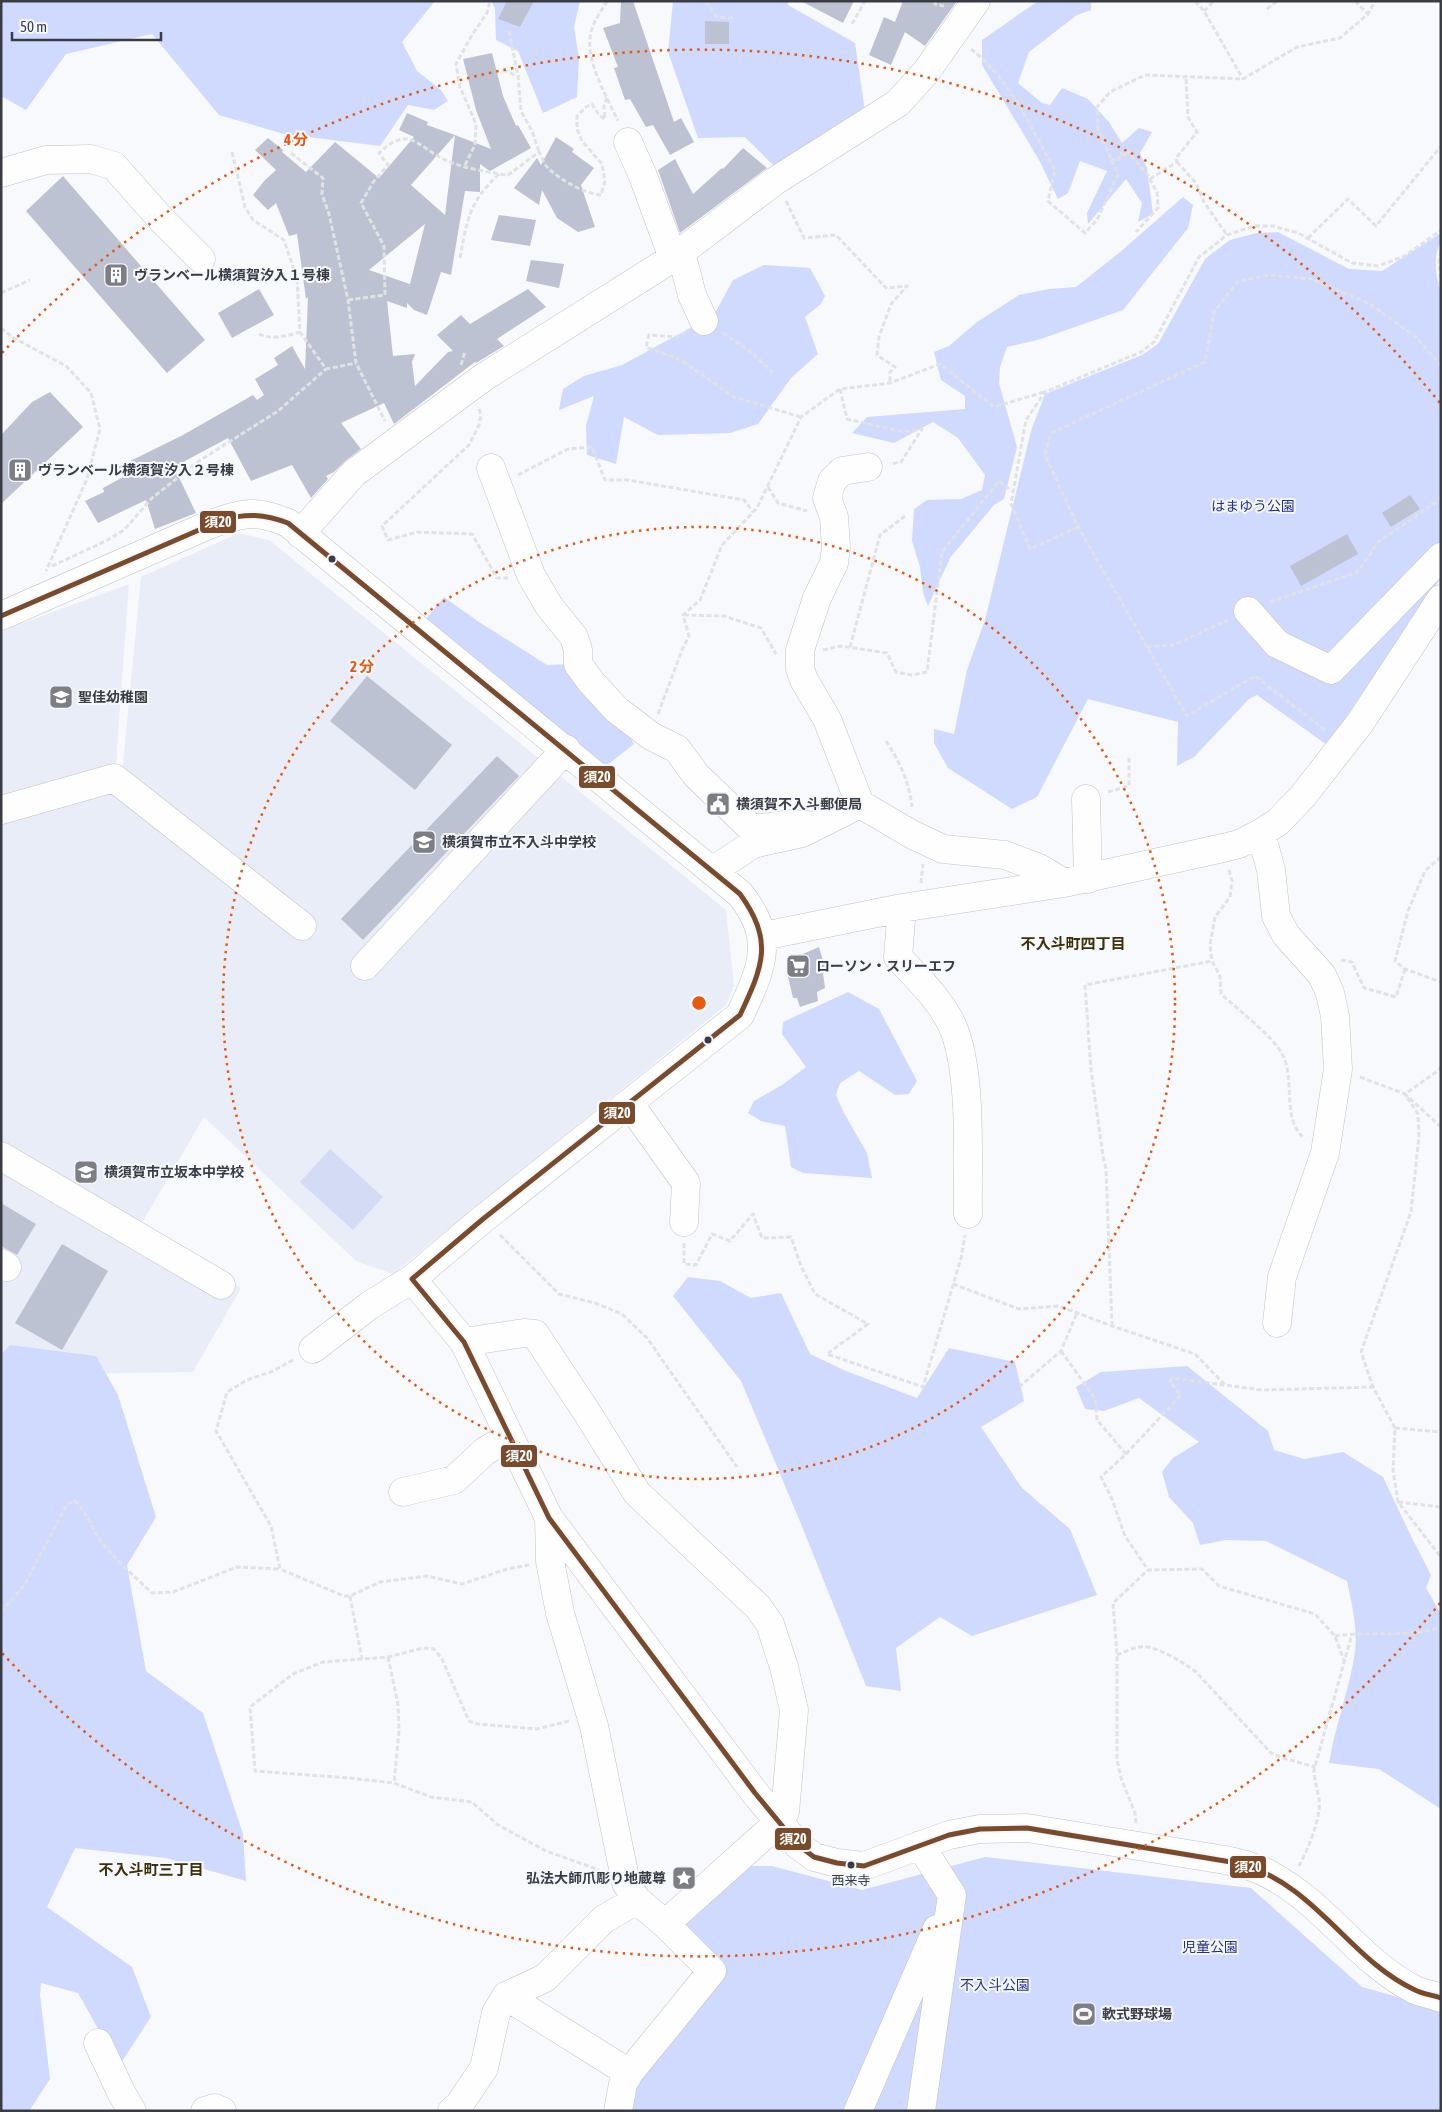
<svg xmlns="http://www.w3.org/2000/svg" width="1442" height="2112" font-family="'Asap Condensed','Noto Sans JP',sans-serif">
	<style>
		.built { fill: #e9edf7 }
		.green { fill: #cfdafe }
		.water { fill: #d4dcf5 }
		.building { fill: #bdc2d2; fill-rule: evenodd }
		.lines { fill: none; stroke-linecap: round; stroke-linejoin: round }
		.minor-casing { stroke: #c0c2c7; stroke-width: 29 }
		.path { stroke: #e1e2e4; stroke-width: 3; stroke-dasharray: 5 2.5; stroke-linecap: butt }
		.minor { stroke: #fefeff; stroke-width: 28 }
		.bus-1-casing { stroke: #f5f8ff; stroke-width: 9 }
		.bus-1 { stroke: #7a4b2a; stroke-width: 5 }
		.ring { fill: none; stroke: #e8590c; stroke-width: 2.5; stroke-dasharray: 2.5 5 }
		.bus-dot { fill: #3a3c43; stroke: #f5f8ff; stroke-width: 2 }
		.labels { text-anchor: middle; stroke-width: 4; stroke-linejoin: round; paint-order: stroke }
		.bus-label { font-size: 13px; fill: #3a3c43; stroke: #f5f8ff }
		.poi-label { font-size: 14px; font-weight: bold; fill: #3a3c43; stroke: #f5f8ff; text-anchor: start }
		.park-label { font-size: 14px; fill: #243089; stroke: #f5f8ff }
		.neighbourhood-label { font-size: 15px; font-weight: bold; fill: #3d3005; stroke: #f5f8ff }
		.centre { fill: #e8590c; stroke: #f5f8ff; stroke-width: 2.5 }
		.ring-label { font-size: 15px; text-anchor: middle; font-weight: bold; fill: #e8590c; stroke: #f5f8ff; stroke-width: 4; stroke-linejoin: round; paint-order: stroke }
		.line-badge { stroke: #f5f8ff; stroke-width: 2 }
		.badge-label { font-size: 14px; text-anchor: middle; font-weight: bold; fill: #fff }
	</style>
	<rect width="100%" height="100%" fill="#f7f9fd"/>
	<!-- built -->
	<path class="built" d="M239,533L269,540L726,910L734,986L726,1005L393,1274L356,1261L204,1117L139,1228L241,1288L193,1372L70,1374L1,1460V806L122,774L141,577Z
		M129,584L116,763L1,802V631Z"/>
	<!-- green -->
	<path class="green" d="M1,1H435L402,42L417,71L441,90L448,101L434,110L408,105L380,146L284,134L219,115L152,34L66,54L26,110L1,96Z
		M491,1H580L574,27L579,58L577,97L543,113L518,51L496,40L495,9Z
		M673,1H788V5L855,43L865,111L774,166L745,137L698,138L668,52Z
		M1038,1H1091V10L1077,15L1029,52L1018,83L1042,103L1050,105L1062,88L1088,99L1109,122L1122,143L1139,128L1152,132L1140,153L1147,168L1153,214L1138,222L1142,203L1126,179L1088,224L1087,213L1107,171L1080,161L1068,193L1058,199L1038,158L982,65V40Z
		M1183,197L1193,205L1188,228L1123,310L1041,339L1007,347L1000,367L999,383L1017,447L1004,499L994,505L950,558L928,606L923,593L920,567L912,541L914,509L927,500L961,499L982,490L985,475L958,438L933,422L894,443L852,433L867,417L965,409V396L941,380L934,352L949,346L977,322L1019,295L1049,289L1076,287L1119,253Z
		M1278,232L1349,269L1382,271L1441,233C1441,245 1437,248 1436,258C1435,268 1437,281 1441,291V578L1327,745L1257,695L1249,699L1194,757L1177,766L1178,722L1088,699L1037,797L1012,809L948,768L934,743V729L954,734L967,670L985,620L1031,431L1045,394L1142,355L1158,344L1205,259L1230,240L1257,233Z
		M764,265L810,268L825,296L821,304L805,317L818,354L791,378L758,424L730,433L658,435L624,417L616,464L587,455L586,426L594,396L559,410L563,389L584,376L622,365L714,315L733,280Z
		M444,597L479,622L547,665L571,664L622,723L634,744L606,766L425,620Z
		M848,992L879,1009L917,1081L909,1094L895,1095L859,1071L840,1083L836,1095L844,1113L867,1153L872,1178L803,1173L791,1167L785,1126L761,1121L748,1113L754,1101L782,1085L806,1067L782,1034L783,1022Z
		M688,1277L720,1281L751,1298L781,1293L810,1354L846,1371L917,1398L949,1348L1015,1362L1024,1401L981,1427L1022,1488L1070,1529L1097,1595L972,1636L940,1617L896,1648L901,1691L866,1686L801,1524L741,1381L673,1296Z
		M10,1345L96,1356L118,1395L156,1517L127,1565L146,1671L203,1713L243,1834L246,1881L166,1858L75,1848L47,1907L132,1967L151,2017L119,2066L78,1993L41,1983L40,1995L50,2079L29,2111H1V1355Z
		M1187,1366L1268,1431L1274,1450L1304,1459L1343,1452L1383,1477L1411,1536L1431,1575L1426,1588L1441,1614V1809L1379,1769L1329,1763C1335,1727 1348,1693 1354,1658C1359,1633 1352,1605 1347,1581L1266,1541L1226,1540L1200,1545L1193,1523L1169,1497L1162,1472L1173,1458L1199,1442L1139,1398L1104,1411L1085,1409L1076,1387L1101,1372Z
		M985,1857L1251,1888L1362,1987L1441,2009V2111H630L637,2082L721,1965L679,1925L752,1866H772L862,1890Z"/>
	<!-- water -->
	<path class="water" d="M330,1149L383,1197L353,1230L300,1182Z"/>
	<!-- building -->
	<path class="building" d="M507,1H534L520,27L498,19Z
		M621,1H633L674,122L681,118L694,142L670,155L653,125L646,127L630,99L625,100L614,68L618,67L603,28L620,23Z
		M801,1H854L843,23Z
		M903,1H957L925,46L905,32L891,65L869,55L884,17L895,22Z
		M705,21L729,22V44H705Z
		M492,53L503,96L516,126L518,125L531,148L490,171L480,164V192L465,191L451,275L441,272L427,315L414,310L407,303V308L387,301L393,356L415,354L412,362L415,386L448,352L453,351L437,335L461,315L470,324L528,289L546,307L497,339L504,346L476,363L475,362L394,424L384,403L341,423L361,449L345,461L334,472L326,476L328,479L311,498L292,465L251,481L228,438L174,467L196,513L155,529L146,500L98,523L85,501L104,492L103,488L123,477L118,467L183,435L253,395L257,400L264,395L255,379L278,365L274,358L292,346L305,369L308,297L306,299L297,234L289,236L276,203L268,210L253,195L265,180L276,170L255,150L268,138L283,150L282,152L306,172L335,142L379,178L414,137L399,130L407,113L428,122L427,125L455,135L411,185L445,215L455,135L491,149L476,110L463,59ZM425,224L410,284L369,270Z
		M556,137L574,149L572,152L594,168L581,185L595,227L578,232L557,218L542,190L539,205L514,188L537,158L541,165Z
		M743,148L767,168L680,233L658,170L675,159L693,194L722,168L723,169Z
		M63,176L205,340L167,373L26,211Z
		M499,215L536,220L530,246L491,240Z
		M531,260L564,264L559,288L526,281Z
		M259,289L274,315L232,338L218,313Z
		M50,392L83,427L1,504V435L32,402Z
		M1410,495L1420,509L1391,527L1382,513Z
		M1347,534L1358,554L1301,586L1290,566Z
		M367,676L452,745L415,790L330,721Z
		M497,756L519,776L363,940L341,919Z
		M819,947L826,970L823,973L825,988L817,992L818,1001L800,1007L797,998H793L786,968L791,959Z
		M1,1203L36,1224L17,1255L1,1246Z
		M62,1244L108,1271L62,1350L15,1323Z"/>
	<g class="lines">
		<!-- minor casing -->
		<g class="minor-casing">
			<path id="minor" d="M628,142L643,176L673,258
				M1,173L46,160L91,159L114,166L161,219L201,259
				M681,252L692,295L704,321
				M491,468L531,575L549,606L574,637L578,650V664L591,682L617,710L651,736L677,749L696,775L752,829L792,824L816,826
				M300,534L354,473L484,377L673,258L775,181L898,103L926,72L976,1
				M1248,611L1277,644L1331,670L1441,557
				M1,616L211,524C244,513 254,509 288,523L740,894C776,938 762,968 740,1015L483,1219L412,1279L370,1305L313,1349
				M1086,799L1088,879
				M860,804L827,719L804,680L800,669V650L817,598L834,563L836,547L834,517L827,498L832,481L842,471L868,467
				M1,810L114,778L302,926
				M1261,833L1271,870L1276,916L1286,935L1322,975L1330,993L1335,1016L1338,1069L1325,1153L1282,1277L1277,1323
				M712,871L753,844L802,833L860,804L913,835L943,849L1005,855L1039,868L1064,883
				M902,908L898,957C917,978 940,999 952,1025C973,1071 967,1162 968,1214
				M763,936L902,908L1064,883L1223,848L1239,844L1261,833L1278,822L1302,797L1360,723L1441,599
				M365,966L566,749
				M629,1103L686,1183L684,1222
				M1,1156L221,1285
				M1,1263L7,1267
				M412,1279L464,1342L549,1518L755,1793L798,1845L814,1857L837,1863L864,1866L949,1835L980,1829L1027,1828L1225,1860C1242,1864 1257,1867 1272,1876C1326,1905 1360,1962 1415,1990C1423,1993 1433,1995 1441,1998
				M464,1342L524,1333L535,1334L588,1414L637,1493L758,1607L770,1624L784,1667L794,1710L785,1812L779,1822L665,1924L637,1900L626,1883L594,1726L560,1613L550,1561L549,1518
				M403,1492L454,1480L485,1451L510,1437
				M920,1845L952,1895L921,2111
				M506,1996L629,2073
				M98,2043L122,2094L132,2111
				M205,2111L215,2108L222,2111
				M452,2111L459,2105L484,2068L496,2013L506,1996L545,1978L604,1919L637,1900
				M618,2111L623,2084L629,2073L712,1971L665,1924
				M858,2111L937,1929"/>
		</g>
		<!-- path -->
		<path class="path" d="M607,1C602,10 595,19 592,29C582,56 607,97 618,121
			M706,1L717,17L733,18
			M935,1V4L944,6
			M1195,1L1204,11L1243,79
			M1355,1L1368,14
			M1267,9L1277,1
			M1204,11L1214,1
			M852,24L865,1
			M509,31L518,76L521,111L532,131L539,152
			M971,49C1010,79 1031,128 1055,170L1048,201L1085,233L1097,220L1118,174L1098,130L1097,107L1110,92L1145,75L1243,79L1297,47L1340,38L1368,14L1375,1
			M503,70L517,76
			M232,152L245,207L253,220L284,240L297,279L300,332L326,369L356,363
			M291,153L323,178L322,194L329,214L348,300L356,363L385,421
			M1111,159L1118,161L1121,153L1125,157L1126,149L1148,176L1157,192L1158,208L1136,232
			M1177,162L1196,183L1204,202L1227,235
			M465,165L475,145L476,124L460,87L456,64L472,35L487,13L490,1
			M1150,179L1177,162L1176,158L1197,132L1188,117L1186,78
			M786,201L804,238L836,235L886,288L907,286L891,304L879,337L877,355L895,367L890,372V383
			M1308,238L1348,199L1376,226L1441,146
			M1441,251L1439,262L1441,284
			M460,258C467,220 469,202 499,174
			M1,293L30,280
			M348,300L385,295L384,246L361,203L374,181L388,165L379,153C409,125 416,145 443,159C458,167 491,173 508,175L539,152C542,158 545,166 550,170C563,181 583,193 601,195L605,181L602,164L582,141L577,129V116L586,107L592,104L599,115L605,119L604,106L607,96
			M1,328L12,337L66,366L91,393L100,429L87,479L46,571
			M686,332L677,337L649,335L646,347L681,360L734,397L801,417
			M723,333L750,351L773,373
			M259,334C272,340 287,336 300,332
			M461,365L465,351
			M840,389L847,419L904,432L922,429L901,462L890,464
			M479,409L481,415L479,425L469,445L382,526L388,540L417,532L472,534L497,578H508
			M518,475L568,449L592,447L605,480H628L744,500L753,512
			M768,487L778,503L807,511
			M1078,527L1030,549L1011,504L1026,420L1045,392L1141,352L1154,342L1199,257L1227,235L1254,226H1273L1298,233L1352,263L1378,266L1405,256L1441,230
			M52,566L106,541L124,530L152,498L199,461L278,411L326,369
			M1270,602L1358,572L1378,542L1435,503L1441,496
			M684,615L724,616L761,628L776,654
			M850,647L880,535L905,516
			M1147,647L1173,645L1228,620
			M823,650L841,646L887,653L896,672L912,675L927,672L942,552L999,481L1012,491
			M658,714L682,650L689,636L683,615L700,600L722,545L757,508L801,417L840,389L890,383L940,364L994,407L1044,392
			M1325,730L1255,676L1187,716L1078,527L1045,455L1051,433L1205,362L1214,312L1237,282L1269,275L1312,279L1370,304L1416,337L1441,366
			M886,741C900,762 909,782 912,807
			M1108,792L1129,786V756
			M1441,857L1425,871L1408,911L1395,961L1405,969L1441,982
			M1229,870L1232,881L1230,897L1215,917L1210,945L1212,961L1220,976L1221,994C1237,1009 1273,1036 1282,1054C1296,1078 1281,1119 1304,1138
			M921,883L923,864
			M1341,960L1352,962L1364,988L1396,997L1405,969
			M1441,1066L1439,1070L1405,1094L1441,1127
			M1360,1077L1405,1094L1418,1114L1419,1136L1411,1212L1361,1352L1373,1387L1395,1428L1393,1470L1398,1502L1441,1557
			M500,1235L559,1294L595,1303L622,1314L647,1338L737,1467
			M684,1243V1264L696,1265L712,1234L730,1241L753,1214L762,1238L791,1237L801,1266L815,1294L868,1324L827,1354L923,1387L961,1258L965,1235
			M953,1284L1019,1309L1059,1306L1112,1326L1195,1354L1225,1385L1262,1390L1373,1387
			M1112,1326L1106,1169L1103,1156L1091,1070L1085,985L1212,961
			M1061,1351L1095,1398L1097,1420L1126,1454L1101,1477L1112,1499L1125,1536L1148,1570L1202,1569L1219,1586L1315,1614L1335,1636L1344,1661
			M293,1360L273,1371L247,1380L227,1392L216,1431L271,1526L280,1569L344,1596H350L380,1582L427,1576L462,1584L507,1569L529,1565
			M1019,1387L1061,1351L1077,1313
			M1395,1428L1441,1432
			M1126,1454L1181,1395L1170,1382L1172,1378L1224,1385
			M1398,1502L1441,1507
			M350,1596L362,1659
			M1,1612L25,1584L67,1504L75,1501C86,1511 90,1525 98,1537C113,1558 133,1575 152,1593L173,1592L237,1567L280,1569
			M1335,1636C1370,1631 1408,1638 1441,1627
			M1117,1655C1124,1652 1132,1648 1139,1647C1155,1644 1184,1663 1196,1672L1271,1753L1283,1758L1315,1767
			M388,1657L398,1704L399,1731L394,1783
			M569,1721L537,1729L478,1724L469,1721L442,1659L434,1649L423,1648L388,1657L323,1662L293,1674L250,1707L255,1771L349,1778L394,1783L431,1797L472,1802L498,1825L546,1851L599,1870
			M1136,1823L1135,1813L1121,1778L1117,1760V1655L1113,1603L1148,1570
			M1299,1866C1307,1851 1317,1827 1319,1810C1321,1797 1314,1783 1314,1770L1352,1634"/>
		<!-- minor -->
		<use href="#minor" class="minor"/>
		<!-- bus-1 casing -->
		<g class="bus-1-casing">
			<path id="bus-1" d="M1,616L222,520C247,513 264,514 288,523L740,894C774,941 763,966 740,1015L483,1219L412,1279L464,1342L549,1518L755,1793L798,1845L814,1857L837,1863L864,1866L949,1835L980,1829L1027,1828L1237,1863C1316,1883 1348,1959 1415,1990C1423,1994 1432,1995 1441,1998"/>
		</g>
		<!-- bus-1 -->
		<use href="#bus-1" class="bus-1"/>
	</g>
	<!-- distance rings -->
	<g class="ring">
		<circle cx="699" cy="1003" r="476"/>
		<path d="M1440 1603A953 953 0 0 1 2 1653M2 353A953 953 0 0 1 1440 403"/>
	</g>
	<!-- icons -->
	<defs>
		<g id="building-square" transform="scale(1.25)"><rect x="-9" y="-9" width="18" height="18" rx="4" fill="#7c7e84" stroke="#f5f8ff"/><path d="M-4-6H4V6H1V3H-1V6H-4ZM-2.5-4.3h1.7v1.8h-1.7ZM.8-4.3h1.7v1.8H.8ZM-2.5-1h1.7V.8h-1.7ZM.8-1h1.7V.8H.8Z" fill="#fff"/></g>
		<g id="school-square" transform="scale(1.25)"><rect x="-9" y="-9" width="18" height="18" rx="4" fill="#7c7e84" stroke="#f5f8ff"/><path d="M0-5L7-2L0 1L-7-2ZM-4 1L0 2.5L4 1V4Q0 6-4 4Z" fill="#fff"/></g>
		<g id="civic-square" transform="scale(1.25)"><rect x="-9" y="-9" width="18" height="18" rx="4" fill="#7c7e84" stroke="#f5f8ff"/><path d="M-.6-6.5H3V-4.5H.6V-3L4-1V1h2V6H-6V1h2V-1L-.6-3ZM-1.2 2.5V6h2.4V2.5Z" fill="#fff"/></g>
		<g id="supermarket-square" transform="scale(1.25)"><rect x="-9" y="-9" width="18" height="18" rx="4" fill="#7c7e84" stroke="#f5f8ff"/><path d="M-6-5.5h2.5l.6 2H6L4.5 2H-2.5L-4.4-4H-6ZM-1.5 3.2a1.3 1.3 0 1 0 .1 0ZM3 3.2a1.3 1.3 0 1 0 .1 0Z" fill="#fff"/></g>
		<g id="sight-square" transform="scale(1.25)"><rect x="-9" y="-9" width="18" height="18" rx="4" fill="#7c7e84" stroke="#f5f8ff"/><path d="M0-6L1.8-2.2L6-1.7L2.9 1.2L3.7 5.4L0 3.3L-3.7 5.4L-2.9 1.2L-6-1.7L-1.8-2.2Z" fill="#fff"/></g>
		<g id="stadium-square" transform="scale(1.25)"><rect x="-9" y="-9" width="18" height="18" rx="4" fill="#7c7e84" stroke="#f5f8ff"/><path d="M0-5a6.5 5 0 1 0 0 10a6.5 5 0 1 0 0-10ZM-3.5-1.8h7v3.6h-7Z" fill="#fff"/></g>
	</defs>
	<g fill-rule="evenodd">
		<use href="#building-square" x="116" y="275"/>
		<use href="#building-square" x="20" y="470"/>
		<use href="#school-square" x="61" y="697"/>
		<use href="#civic-square" x="718" y="804"/>
		<use href="#school-square" x="424" y="842"/>
		<use href="#supermarket-square" x="798" y="966"/>
		<use href="#school-square" x="86" y="1172"/>
		<use href="#sight-square" x="684" y="1878"/>
		<use href="#stadium-square" x="1084" y="2014"/>
	</g>
	<!-- markers -->
	<g class="bus-dot">
		<circle cx="332" cy="559" r="4.5"/>
		<circle cx="708" cy="1040" r="4.5"/>
		<circle cx="851" cy="1865" r="4.5"/>
	</g>
	<g class="labels">
		<!-- bus labels -->
		<g class="bus-label">
			<text x="851" y="1885">西来寺</text>
		</g>
		<!-- poi labels -->
		<g class="poi-label">
			<text x="134" y="280">ヴランベール横須賀汐入１号棟</text>
			<text x="38" y="475">ヴランベール横須賀汐入２号棟</text>
			<text x="78" y="702">聖佳幼稚園</text>
			<text x="736" y="809">横須賀不入斗郵便局</text>
			<text x="442" y="847">横須賀市立不入斗中学校</text>
			<text x="816" y="971">ローソン・スリーエフ</text>
			<text x="104" y="1177">横須賀市立坂本中学校</text>
			<text x="666" y="1883" text-anchor="end">弘法大師爪彫り地蔵尊</text>
			<text x="1102" y="2019">軟式野球場</text>
		</g>
		<!-- park labels -->
		<g class="park-label">
			<text x="1253" y="511">はまゆう公園</text>
			<text x="1210" y="1952">児童公園</text>
			<text x="995" y="1990">不入斗公園</text>
		</g>
		<!-- neighbourhood labels -->
		<g class="neighbourhood-label">
			<text x="1073" y="949">不入斗町四丁目</text>
			<text x="151" y="1875">不入斗町三丁目</text>
		</g>
	</g>
	<circle cx="699" cy="1003" r="8" class="centre"/>
	<g class="ring-label">
		<text x="296" y="145">4 分</text>
		<text x="362" y="672">2 分</text>
	</g>
	<g class="line-badge">
		<rect x="199" y="510" width="38" height="24" rx="5" fill="#7a4b2a"/>
		<rect x="578" y="765" width="38" height="24" rx="5" fill="#7a4b2a"/>
		<rect x="598" y="1101" width="38" height="24" rx="5" fill="#7a4b2a"/>
		<rect x="500" y="1444" width="38" height="24" rx="5" fill="#7a4b2a"/>
		<rect x="774" y="1827" width="38" height="24" rx="5" fill="#7a4b2a"/>
		<rect x="1229" y="1855" width="38" height="24" rx="5" fill="#7a4b2a"/>
	</g>
	<g class="badge-label">
		<text x="218" y="527">須20</text>
		<text x="597" y="782">須20</text>
		<text x="617" y="1118">須20</text>
		<text x="519" y="1461">須20</text>
		<text x="793" y="1844">須20</text>
		<text x="1248" y="1872">須20</text>
	</g>
	<!-- border -->
	<rect width="1442" height="2112" fill="none" stroke="#3a3c43" stroke-width="5"/>
	<!-- scale -->
	<path d="M12 32v8h149v-8" fill="none" stroke="#3a3c43" stroke-width="2.5"/>
	<text x="20" y="32" font-size="15" fill="#3a3c43" stroke="#f5f8ff" stroke-width="4" paint-order="stroke">50 m</text>
</svg>
